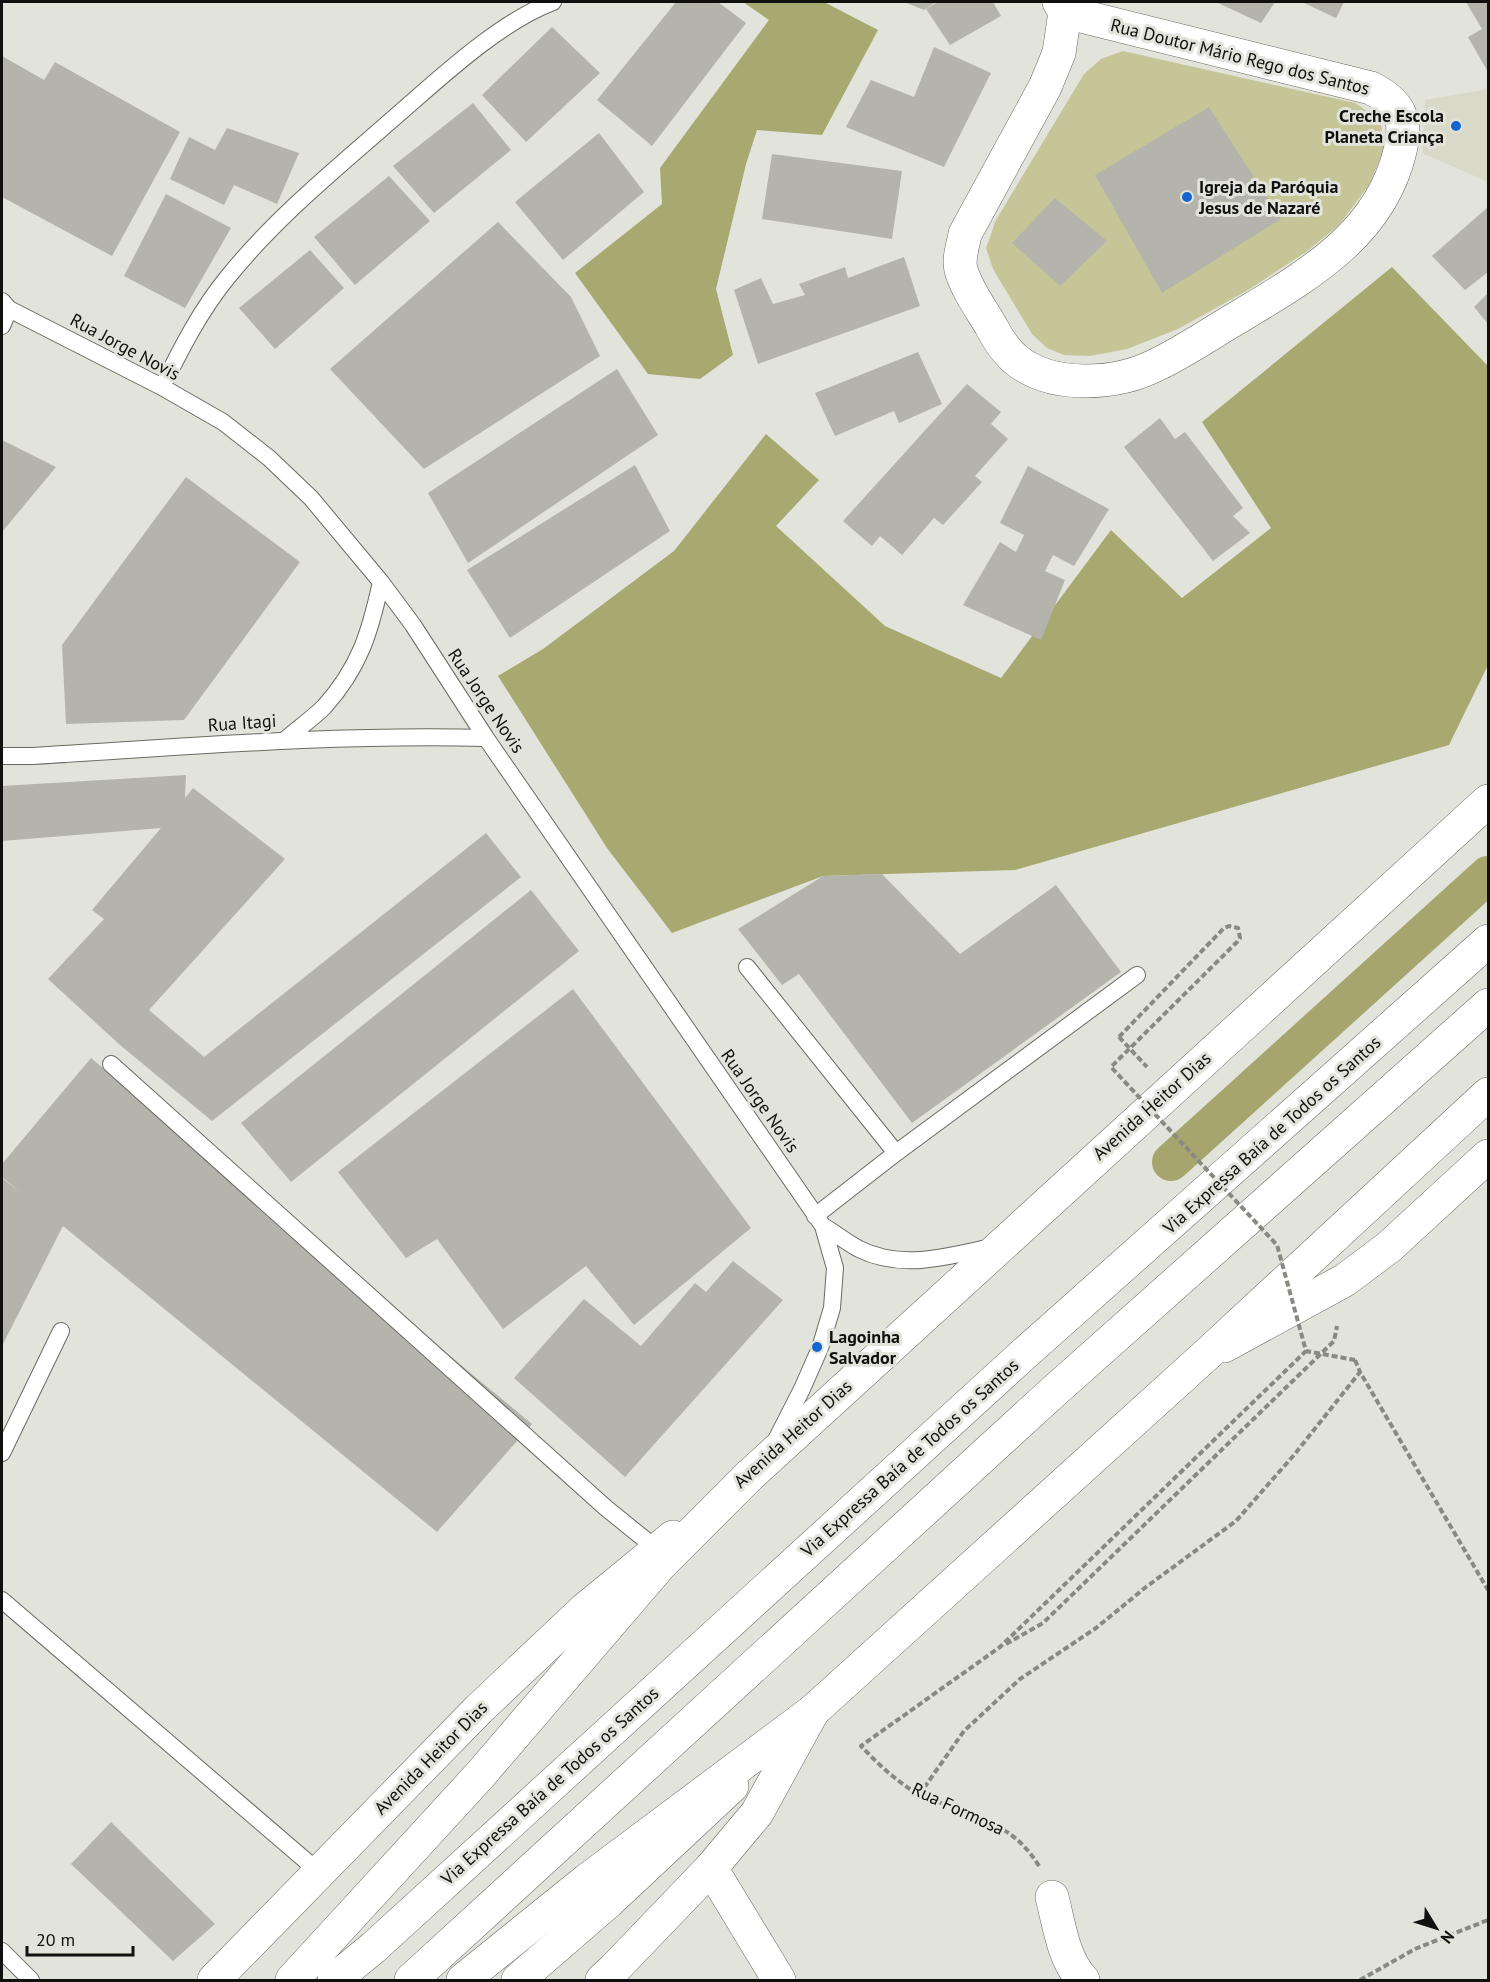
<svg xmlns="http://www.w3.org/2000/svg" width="1490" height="1982" font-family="'PT Sans',sans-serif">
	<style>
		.built { fill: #d8d9c9 }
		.green { fill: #c5c598 }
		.forest { fill: #a8a871 }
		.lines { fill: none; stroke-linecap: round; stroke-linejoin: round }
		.canal { stroke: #a5a56d; stroke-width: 38 }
		.building { fill: #b4b4ac }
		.service-casing { stroke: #6a6a63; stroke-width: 18 }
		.minor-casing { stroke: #6a6a63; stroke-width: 34 }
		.secondary-casing { stroke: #6a6a63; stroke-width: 34 }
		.primary-casing { stroke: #6a6a63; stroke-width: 34 }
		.trunk-casing { stroke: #6a6a63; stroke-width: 34 }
		.path { stroke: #898984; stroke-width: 4; stroke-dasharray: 6 3; stroke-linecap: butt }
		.service { stroke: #fff; stroke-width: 16 }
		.minor { stroke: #fff; stroke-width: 33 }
		.secondary { stroke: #fff; stroke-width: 33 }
		.primary { stroke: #fff; stroke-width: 33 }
		.trunk { stroke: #fff; stroke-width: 33 }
		.path-bridge { stroke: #898984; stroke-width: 4; stroke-dasharray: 6 3; stroke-linecap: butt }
		.poi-dot { fill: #1465cf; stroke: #e2e3db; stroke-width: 2 }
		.labels { text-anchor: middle; stroke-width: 6; stroke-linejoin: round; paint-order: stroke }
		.street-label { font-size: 18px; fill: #10100e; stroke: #e2e3db }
		.poi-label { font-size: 18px; font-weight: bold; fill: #10100e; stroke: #e2e3db; text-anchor: start }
	</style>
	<rect width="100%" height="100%" fill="#e2e3db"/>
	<!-- built -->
	<path class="built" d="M1488,89V182L1422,153L1425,100Z"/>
	<!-- green -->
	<path class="green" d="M1123,51L1355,103L1380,120L1385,147L1369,185L1339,225L1306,252L1248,290L1178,329L1127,349L1090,356L1064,355L1047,348L1032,334L993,269L986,248L996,220L1084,74L1101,59Z"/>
	<!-- forest -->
	<path class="forest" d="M743,2H824L878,30L822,135L757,130L746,164L716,289L733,355L700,379L648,374L575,273L662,204L660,168L769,20Z
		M1392,267L1487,365L1488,364V665L1449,745L1015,870L823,876L672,933L607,848L498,676L543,649L674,551L766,434L819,480L776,526L885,626L1001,678L1111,530L1182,598L1271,528L1202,422Z"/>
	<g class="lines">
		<!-- canal -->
		<path class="canal" d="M1171,1162L1488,875"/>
	</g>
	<!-- building -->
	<path class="building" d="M676,2H718L746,23L652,146L597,100Z
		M904,2H936L924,10Z
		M938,2H993L1001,16L950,45L926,9Z
		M1216,2H1275L1261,23Z
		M1302,2H1344L1336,18Z
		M1466,2H1488V72L1468,37L1482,29Z
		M552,27L600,73L526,142L482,95Z
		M934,47L991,73L944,167L846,127L871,80L914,97Z
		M2,56L44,80L55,62L180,132L112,256L2,197Z
		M473,103L511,150L434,213L393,166Z
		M1209,107L1281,219L1162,293L1095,175Z
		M227,128L299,153L277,204L234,185L224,205L170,179L189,137L215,150Z
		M599,133L644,192L563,260L515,202Z
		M772,154L902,171L892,239L762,219Z
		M389,176L430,221L355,285L314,237Z
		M166,194L231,228L185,308L124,276Z
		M1055,198L1107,241L1060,286L1012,243Z
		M1488,207V272L1465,290L1432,256Z
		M498,222L571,297L600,356L424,469L330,369Z
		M310,250L344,288L275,349L239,308Z
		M904,257L920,306L758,364L734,290L761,278L773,304L805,295L799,284L845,267L848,278Z
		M1488,293V324L1474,307Z
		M918,352L942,404L899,423L894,411L835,436L815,393Z
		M617,369L658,435L468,563L428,493Z
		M967,384L1001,412L991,424L1008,439L975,476L982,482L943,525L934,518L902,555L880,536L872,546L843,521Z
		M1160,418L1175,439L1185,432L1243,508L1233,516L1250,533L1213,561L1124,447Z
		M2,440L56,467L2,532Z
		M635,465L670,531L510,638L467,570Z
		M1028,466L1109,509L1074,566L1053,555L1045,571L1065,580L1041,640L963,605L1000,542L1016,552L1024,535L1000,523Z
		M186,477L300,562L184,720L66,724L62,645Z
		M186,775L185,798L193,788L285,859L149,1010L204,1057L486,833L521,877L212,1121L120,1045L48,979L104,919L92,910L161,828L2,841V786Z
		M882,874L960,954L1056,885L1121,972L912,1123L799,974L782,985L738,929L823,876Z
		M531,890L579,951L291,1182L241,1123Z
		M573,989L751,1228L634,1325L586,1266L503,1329L437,1239L406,1258L338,1172Z
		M91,1058L532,1424L437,1532L63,1226L2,1346V1178L21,1193L2,1177V1164Z
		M733,1261L783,1300L625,1477L514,1378L584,1299L641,1346L695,1283L706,1292Z
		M111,1822L215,1924L173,1961L71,1864Z"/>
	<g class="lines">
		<!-- service casing -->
		<g class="service-casing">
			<path id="service" d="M2,301L9,309L162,387L223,422L269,458L311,498L381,582L413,625L486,738L823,1226C835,1233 846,1242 859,1249C901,1270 948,1257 991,1247
				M2,326L9,309
				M162,387C181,349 200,311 227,278C276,217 337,168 395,117C439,79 499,22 553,2
				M285,740C297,729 312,719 324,707C360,667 370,632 381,582
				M2,756H33C184,747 335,734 486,738
				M747,967L896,1153
				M111,1064L606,1508L658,1550
				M815,1216L896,1153L1137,975
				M776,1440L802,1389L820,1348L832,1308L835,1268L823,1226
				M2,1453L61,1331
				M2,1600L319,1872
				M2,1951L31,1980"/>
		</g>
		<!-- minor casing -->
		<g class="minor-casing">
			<path id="minor" d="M1059,2L1065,12L1059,53L1045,87L965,234C963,246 958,258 961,270C967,290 981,309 991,326C997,338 1005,350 1015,359C1052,390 1118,385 1158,364C1185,351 1211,333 1237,318C1306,276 1380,236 1400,151C1408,119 1400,103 1371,88L1065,12
				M1224,1346L1345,1280L1389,1247L1488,1156
				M711,1868L779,1980
				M1052,1897C1059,1924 1063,1959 1083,1980"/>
		</g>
		<!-- secondary casing -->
		<g class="secondary-casing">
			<path id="secondary" d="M214,1980L479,1709L584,1610L673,1537
				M602,1980L615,1968L711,1868L757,1813L813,1711"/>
		</g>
		<!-- primary casing -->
		<g class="primary-casing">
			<path id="primary" d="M749,1476L1488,801
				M792,1730L1204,1357L1488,1094
				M518,1980L608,1902L732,1786"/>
		</g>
		<!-- trunk casing -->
		<g class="trunk-casing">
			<path id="trunk" d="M292,1980L480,1775L661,1564L749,1476
				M334,1980L373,1948L1025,1353L1488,941
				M411,1980L1052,1393L1488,1005
				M463,1980L587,1880L813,1711"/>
		</g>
		<!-- path -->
		<path class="path" d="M1119,1037L1147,1067
			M1355,1360L1360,1372
			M1006,1644L1043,1623L1334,1341L1337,1326
			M919,1795L964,1731L1020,1679L1096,1628L1146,1587L1236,1521L1294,1455L1360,1372L1488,1590
			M1039,1866C1016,1828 984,1819 944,1804C935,1801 926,1798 918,1794C896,1781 878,1764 861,1746L1000,1647L1306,1351
			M1360,1980L1415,1949L1488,1920"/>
		<!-- service -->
		<use href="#service" class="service"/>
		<!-- minor -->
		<use href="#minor" class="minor"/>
		<!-- secondary -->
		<use href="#secondary" class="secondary"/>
		<!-- primary -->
		<use href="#primary" class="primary"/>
		<!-- trunk -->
		<use href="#trunk" class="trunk"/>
		<!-- path-bridge -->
		<path class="path-bridge" d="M1119,1037L1224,928L1229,926L1238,928L1240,938L1237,942L1111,1067L1277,1245L1306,1351L1355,1360"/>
	</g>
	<!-- markers -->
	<g class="poi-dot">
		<circle cx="1456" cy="126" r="6"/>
		<circle cx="1187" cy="197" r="6"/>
		<circle cx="817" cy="1347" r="6"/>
	</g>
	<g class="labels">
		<!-- street labels -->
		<g class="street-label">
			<text transform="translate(1240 57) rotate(14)" y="6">Rua Doutor Mário Rego dos Santos</text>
			<text transform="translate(125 347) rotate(28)" y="6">Rua Jorge Novis</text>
			<text transform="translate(486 701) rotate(56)" y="6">Rua Jorge Novis</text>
			<text transform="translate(242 723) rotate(-4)" y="6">Rua Itagi</text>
			<text transform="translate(760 1101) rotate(55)" y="6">Rua Jorge Novis</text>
			<text transform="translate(1152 1106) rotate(-42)" y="6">Avenida Heitor Dias</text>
			<text transform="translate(1272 1135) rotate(-42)" y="6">Via Expressa Baía de Todos os Santos</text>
			<text transform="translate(793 1434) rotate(-42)" y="6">Avenida Heitor Dias</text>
			<text transform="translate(910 1458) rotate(-42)" y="6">Via Expressa Baía de Todos os Santos</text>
			<text transform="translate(431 1758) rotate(-45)" y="6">Avenida Heitor Dias</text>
			<text transform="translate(550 1786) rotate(-42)" y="6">Via Expressa Baía de Todos os Santos</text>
			<text transform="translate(958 1809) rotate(25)" y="6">Rua Formosa</text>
		</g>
		<!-- poi labels -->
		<g class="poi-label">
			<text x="1444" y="122" text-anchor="end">Creche Escola<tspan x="1444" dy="21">Planeta Criança</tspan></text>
			<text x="1199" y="193">Igreja da Paróquia<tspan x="1199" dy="21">Jesus de Nazaré</tspan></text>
			<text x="829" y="1343">Lagoinha<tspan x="829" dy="21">Salvador</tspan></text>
		</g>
	</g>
	<!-- border -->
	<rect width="1490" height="1982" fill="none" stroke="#10100e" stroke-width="6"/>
	<!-- north arrow -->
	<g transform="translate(1436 1928) rotate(128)" stroke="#e2e3db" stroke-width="4.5" paint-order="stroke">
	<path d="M0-4.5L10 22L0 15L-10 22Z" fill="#10100e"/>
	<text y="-9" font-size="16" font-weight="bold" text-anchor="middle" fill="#10100e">N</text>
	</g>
	<!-- scale -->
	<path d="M27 1946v9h106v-9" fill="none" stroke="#10100e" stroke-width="3"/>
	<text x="36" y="1946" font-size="18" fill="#10100e" stroke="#e2e3db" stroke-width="4.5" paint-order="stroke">20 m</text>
</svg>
